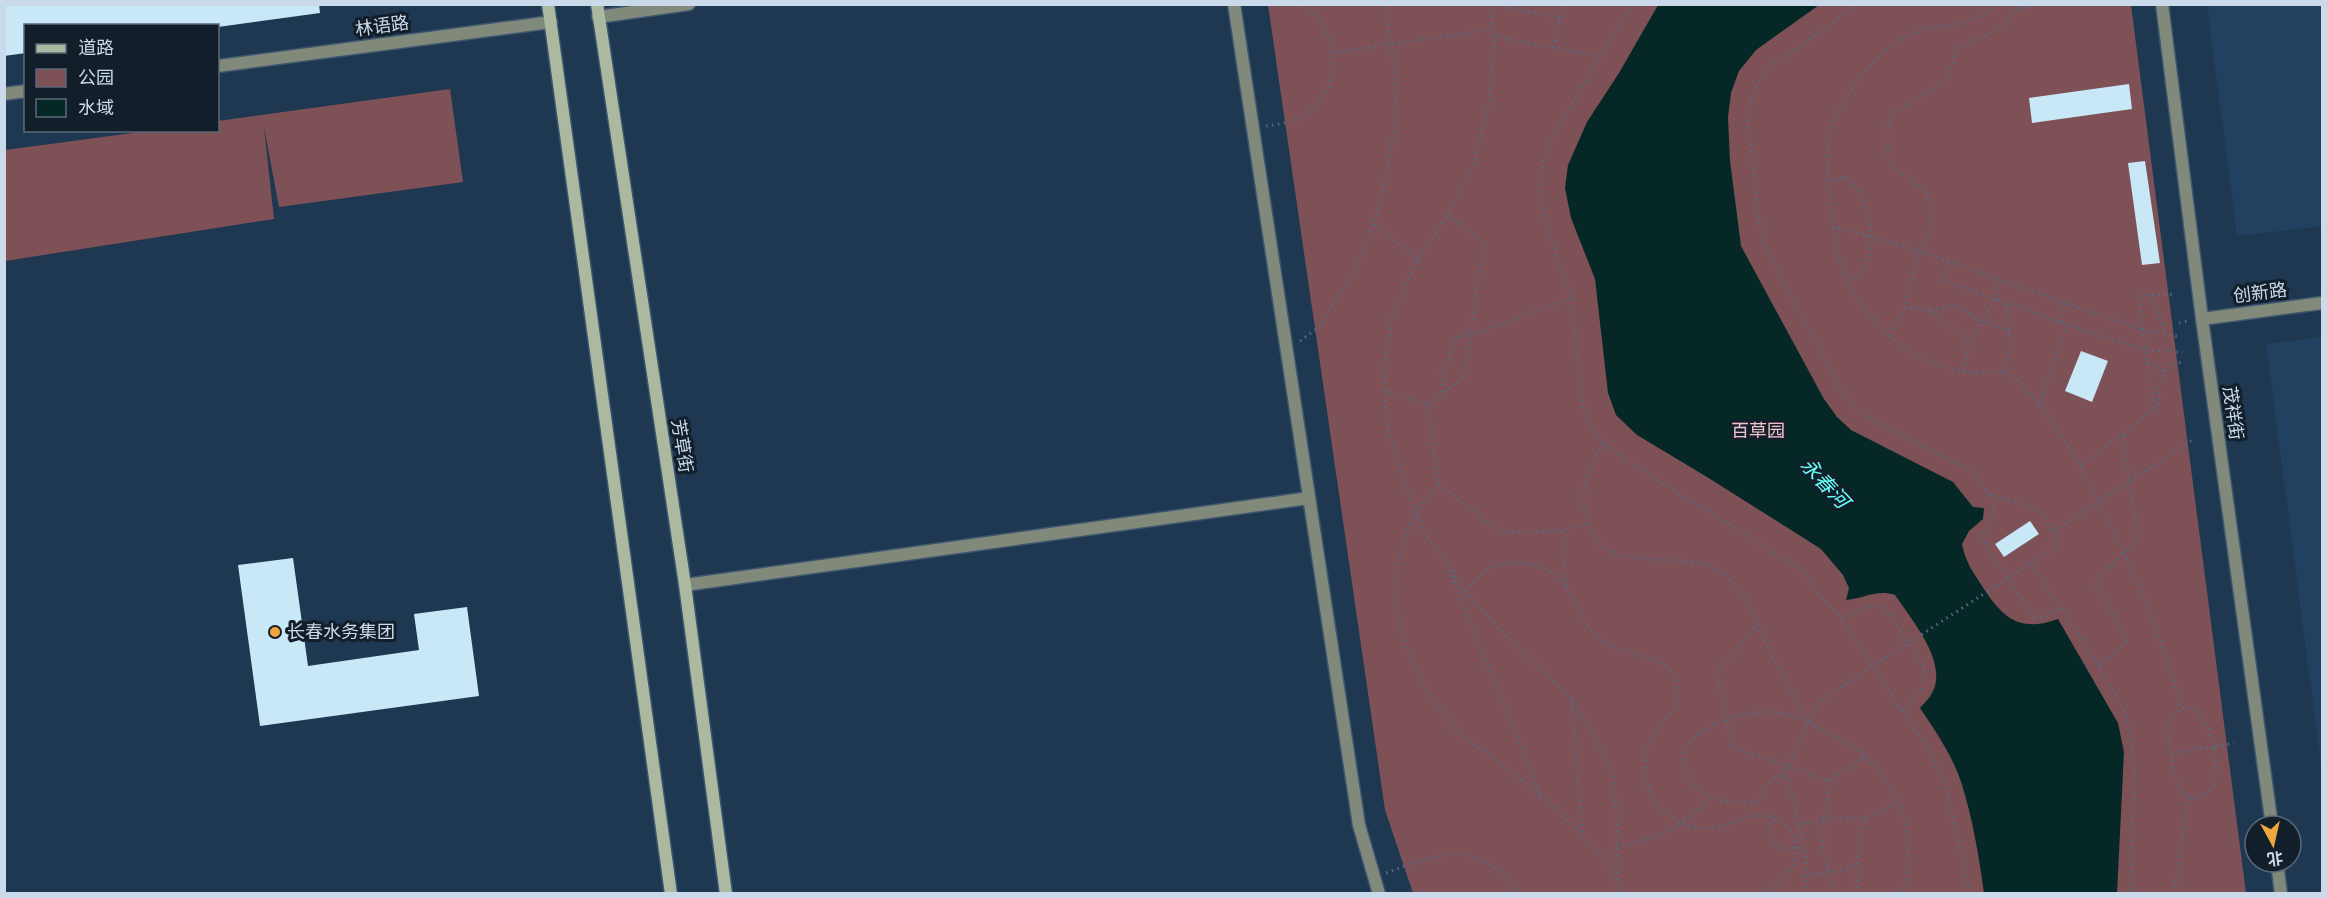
<svg xmlns="http://www.w3.org/2000/svg" width="2327" height="898" font-family="Montserrat,'Noto Sans SC',sans-serif">
	<style>
		.built { fill: #224060 }
		.green { fill: #7e5157 }
		.water { fill: #052827 }
		.building { fill: #c8e7f7 }
		.lines { fill: none; stroke-linecap: round; stroke-linejoin: round }
		.tertiary-casing { stroke: #3d556e; stroke-width: 15 }
		.secondary-casing { stroke: #3d556e; stroke-width: 15 }
		.path { stroke: #546b82; stroke-width: 3; stroke-dasharray: 1.5 4.5; stroke-linecap: butt }
		.tertiary { stroke: #818a7a; stroke-width: 12 }
		.secondary { stroke: #aab99f; stroke-width: 12 }
		.path-bridge { stroke: #546b82; stroke-width: 3; stroke-dasharray: 1.5 4.5; stroke-linecap: butt }
		.poi-dot { fill: #f0a63f; stroke: #131e2b; stroke-width: 2 }
		.labels { text-anchor: middle; stroke-width: 6; stroke-linejoin: round; paint-order: stroke }
		.street-label { font-size: 18px; fill: #cbdaeb; stroke: #131e2b }
		.park-label { font-size: 18px; fill: #f1c4c9; stroke: #131e2b }
		.poi-label { font-size: 18px; fill: #cbdaeb; stroke: #131e2b; text-anchor: start }
		.water-label { font-size: 20px; font-style: italic; fill: #67fff8; stroke: #131e2b }
	</style>
	<rect width="100%" height="100%" fill="#1e3852"/>
	<!-- built -->
	<path class="built" d="M2207,5H2322V226L2237,236Z
		M2322,337V772L2266,344Z"/>
	<!-- green -->
	<path class="green" d="M1268,5H2131L2246,893H1413L1385,810Z
		M450,89L463,182L279,207L264,127L274,219L5,261V150L148,131L218,130V121Z"/>
	<!-- water -->
	<path class="water" d="M1658,5H1819L1756,50L1739,71L1731,93L1728,117L1730,161L1741,246L1824,399L1837,417L1851,430L1953,482L1973,507L1984,508L1983,519L1969,531L1962,544C1965,561 1973,572 1982,586C2003,618 2019,633 2058,619L2118,723L2124,752L2117,893H1984C1979,857 1973,820 1962,785C1954,758 1936,732 1920,708C1924,703 1929,699 1932,693C1949,663 1911,619 1895,595C1876,589 1866,598 1846,600L1849,588L1843,575L1821,549L1707,477L1637,435L1616,415L1608,393L1595,279L1571,218L1565,188L1568,165L1587,122L1619,73Z"/>
	<!-- building -->
	<path class="building" d="M4,4H319L320,13L218,27L26,26V53L4,56Z
		M2129,84L2132,109L2032,123L2029,98Z
		M2145,161L2160,263L2142,265L2128,163Z
		M2081,351L2108,361L2092,402L2065,391Z
		M2030,521L2039,534L2004,557L1995,544Z
		M293,558L308,666L419,650L414,614L467,607L479,696L260,726L238,565Z"/>
	<g class="lines">
		<!-- tertiary casing -->
		<g class="tertiary-casing">
			<path id="tertiary" d="M1234,4L1359,825L1379,894
				M2162,4L2202,319L2272,826
				M598,17L689,4
				M218,66L551,22
				M4,94L26,91
				M2202,319L2322,303
				M685,585L1309,498
				M2277,862L2281,894"/>
		</g>
		<!-- secondary casing -->
		<g class="secondary-casing">
			<path id="secondary" d="M548,4L671,894
				M597,4L685,585L726,894"/>
		</g>
		<!-- path -->
		<path class="path" d="M1490,4L1494,46L1489,104L1474,163L1448,214L1415,265L1392,316L1384,371L1386,421L1404,482L1424,532L1465,591L1497,627L1572,698L1593,734L1614,779L1617,824V894
			M1493,4L1560,18
			M1632,4L1553,135L1543,161L1541,190L1545,222L1572,297L1580,392L1586,418L1603,443L1623,458L1805,572L1817,592L1838,614L1930,753L1946,787L1970,894
			M1859,4L1773,65L1759,81L1751,101L1748,124L1762,240L1840,389L1856,409L1874,421L1972,472C1993,494 2004,511 1981,537L2034,618L2046,616L2060,608
			M1997,4C1979,24 1957,23 1932,28C1903,34 1879,52 1862,75C1850,92 1835,114 1830,134C1825,153 1828,177 1830,196C1833,224 1835,255 1847,281C1858,307 1889,340 1914,354C1931,363 1954,372 1973,373C1990,374 2005,367 2018,381C2062,427 2088,478 2115,534C2143,593 2165,645 2181,709
			M2018,8L2051,4
			M1493,36L1600,57
			M1554,48L1563,4
			M1333,53L1492,29
			M1266,126C1281,124 1298,122 1310,112C1346,82 1338,27 1300,4
			M1829,182L1844,176C1869,191 1880,247 1862,270C1858,275 1852,278 1847,281
			M1449,215L1484,244L1464,377L1428,405L1438,484L1501,532L1562,531L1586,523
			M1374,225L1419,259
			M1833,226L1920,251L2142,330L2181,337
			M1948,262L1943,280L2067,325L2145,350L2183,352
			M2151,295L2165,334
			M1904,308L1930,310L1969,341
			M1930,310L1953,305L1981,321L2009,331
			M2059,322L2066,303
			M2179,323L2189,321
			M1889,335L1904,308L1920,251L1930,227L1931,207L1926,191L1893,167L1888,157V123L1895,111L1945,81L1953,63L1955,47C1981,40 2006,29 2020,4
			M1300,341L1319,327L1355,269L1374,225L1387,171L1396,116L1395,80L1391,43L1384,4
			M2147,362L2166,371
			M1964,371L1969,341L1995,299L2001,280
			M2004,371L2011,345L2005,303
			M1385,390L1428,405
			M1443,392L1440,372L1449,363L1454,338L1481,332L1572,297
			M2039,405L2067,325
			M2154,409L2160,403L2158,388L2169,364L2185,362
			M2123,434L2154,409L2138,296L2176,294
			M1603,443C1588,467 1580,487 1585,515C1596,583 1689,543 1725,575C1749,597 1755,619 1768,648C1780,673 1793,696 1808,720
			M2081,465L2123,434L2138,539L2094,582L2128,640L2099,666
			M1438,484C1431,493 1421,503 1416,513C1375,590 1404,676 1461,734C1471,744 1484,750 1495,759C1510,770 1526,783 1541,796C1569,820 1593,847 1617,875
			M1991,495L2028,506L2041,513L2053,532L2194,439
			M1562,531L1566,588
			M2031,563L2099,666L2125,712L2131,738L2135,772L2130,894
			M1449,570L1540,794
			M1842,618L1868,606H1881L1891,616L1923,666L1925,678L1921,693L1902,711
			M1759,623L1717,673L1732,747L1829,781
			M1572,699L1582,833
			M2171,753L2213,747C2209,732 2206,708 2186,708C2181,708 2174,713 2171,718C2164,731 2173,774 2179,787C2181,791 2185,795 2188,798C2200,799 2205,795 2214,787L2216,767L2213,747L2234,743
			M1784,776L1809,721L1823,699L2060,544L2053,532
			M1771,817C1768,830 1770,838 1778,848L1790,849L1803,847
			M1799,825L1824,819L1865,818
			M1617,847C1662,837 1678,831 1710,798
			M1386,873C1442,851 1479,839 1520,894
			M1805,876L1839,871L1858,864
			M1805,894L1806,858L1789,781L1784,776H1776L1767,785L1757,802C1743,803 1726,803 1712,798C1697,792 1677,769 1684,751C1696,724 1749,709 1776,712C1794,715 1811,723 1827,732C1849,744 1869,756 1883,777C1891,789 1900,803 1904,817C1911,840 1910,871 1902,894
			M1835,894L1823,851L1824,819L1829,781L1865,757
			M1857,894V854L1865,818L1897,803
			M2174,894L2188,798"/>
		<!-- tertiary -->
		<use href="#tertiary" class="tertiary"/>
		<!-- secondary -->
		<use href="#secondary" class="secondary"/>
		<!-- path-bridge -->
		<path class="path-bridge" d="M1465,591C1472,583 1479,574 1488,569C1511,557 1547,563 1563,583C1580,605 1579,624 1604,642C1628,658 1670,653 1678,686C1683,706 1664,719 1655,732C1644,748 1643,772 1649,789C1659,816 1692,834 1719,827C1737,822 1748,813 1767,816C1790,820 1803,848 1792,869C1786,880 1776,886 1766,894"/>
	</g>
	<!-- markers -->
	<circle class="poi-dot" cx="275" cy="632" r="6"/>
	<g class="labels">
		<!-- street labels -->
		<g class="street-label">
			<text transform="translate(382 26) rotate(-8)" y="6">林语路</text>
			<text transform="translate(2260 293) rotate(-7)" y="6">创新路</text>
			<text transform="translate(2233 413) rotate(82)" y="6">茂祥街</text>
			<text transform="translate(682 446) rotate(81)" y="6">芳草街</text>
		</g>
		<!-- park labels -->
		<g class="park-label">
			<text x="1758" y="437">百草园</text>
		</g>
		<!-- poi labels -->
		<g class="poi-label">
			<text x="287" y="638">长春水务集团</text>
		</g>
		<!-- water labels -->
		<g class="water-label">
			<text transform="translate(1825 483) rotate(47)" y="7">永春河</text>
		</g>
	</g>
	<!-- border -->
	<rect width="2327" height="898" fill="none" stroke="#cbdaeb" stroke-width="12"/>
	<!-- legend -->
	<rect x="24" y="24" width="195" height="108" fill="#131e2b" stroke="#5d6978" stroke-width="1.5"/>
	<rect x="36" y="44" width="30" height="9" fill="#aab99f" stroke="#5d6978" stroke-width="1.5"/>
	<text x="78" y="54" font-size="18" fill="#cbdaeb">道路</text>
	<rect x="36" y="69" width="30" height="18" fill="#7e5157" stroke="#5d6978" stroke-width="1.5"/>
	<text x="78" y="84" font-size="18" fill="#cbdaeb">公园</text>
	<rect x="36" y="99" width="30" height="18" fill="#052827" stroke="#5d6978" stroke-width="1.5"/>
	<text x="78" y="114" font-size="18" fill="#cbdaeb">水域</text>
	<!-- north arrow -->
	<g transform="translate(2273 844) rotate(172)"><circle r="28" fill="#131e2b" stroke="#5d6978" stroke-width="1.5"/>
	<path d="M0-4.5L10 22L0 15L-10 22Z" fill="#f0a63f"/>
	<text y="-9" font-size="16" font-weight="bold" text-anchor="middle" fill="#cbdaeb">北</text>
	</g>
</svg>
